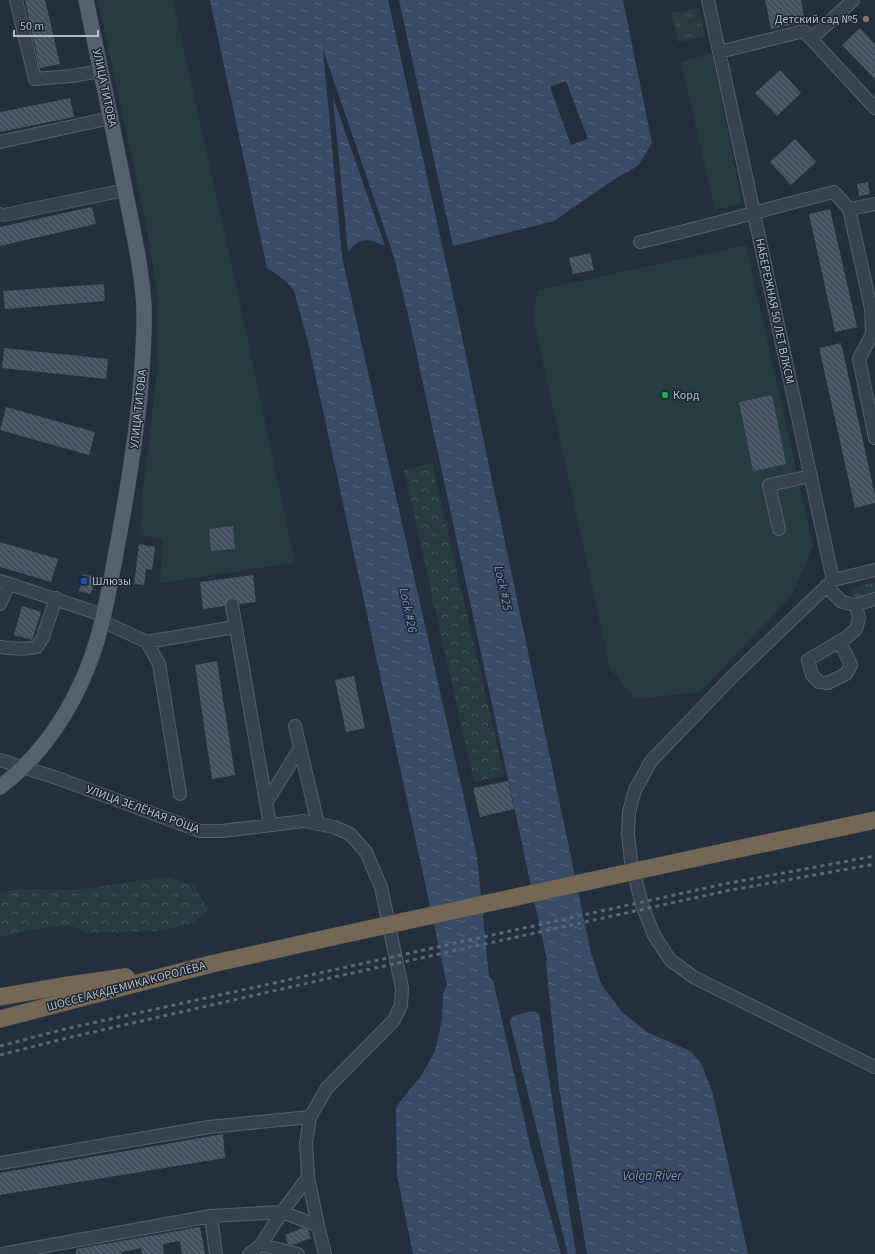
<svg xmlns="http://www.w3.org/2000/svg" width="875" height="1254" font-family="'Source Sans 3',sans-serif">
	<style>
		.grass { fill: url(#grass-tufts) }
		.forest { fill: url(#forest-crowns) }
		.park { fill: #263c3f }
		.water { fill: url(#water-ripples) }
		.pier { fill: #242f3e }
		.building { fill: url(#building-back-hatch) }
		.lines { fill: none; stroke-linecap: round; stroke-linejoin: round }
		.minor-casing { stroke: #565f6c; stroke-width: 14 }
		.major-casing { stroke: #414a57; stroke-width: 16 }
		.highway-casing { stroke: #434c59; stroke-width: 18 }
		.minor { stroke: #38414e; stroke-width: 12 }
		.major { stroke: #56606e; stroke-width: 15 }
		.highway { stroke: #746855; stroke-width: 17 }
		.rail { stroke: #5a6575; stroke-width: 3; stroke-dasharray: 4 4; stroke-linecap: butt }
		.highway-bridge-casing { stroke: #434c59; stroke-width: 18; stroke-linecap: butt }
		.highway-bridge { stroke: #746855; stroke-width: 17 }
		.education-dot { fill: #8d6e63; stroke: #1d2633; stroke-width: 1.5 }
		.leisure-dot { fill: #2e9e5b; stroke: #1d2633; stroke-width: 1.5 }
		.transit-dot { fill: #1a4fb4; stroke: #1d2633; stroke-width: 1.5 }
		.labels { text-anchor: middle; stroke-width: 3; stroke-linejoin: round; paint-order: stroke }
		.poi-label { font-size: 12px; fill: #b4bcc9; stroke: #1d2633; text-anchor: start }
		.street-label { font-size: 12px; fill: #b4bcc9; stroke: #1d2633 }
		.water-label { font-size: 13px; font-style: italic; fill: #7c92b1; stroke: #1d2633 }
	</style>
	<defs>
		<pattern id="grass-tufts" width="24" height="20" patternUnits="userSpaceOnUse"><rect width="24" height="20" fill="#263c3f"/><path d="M3 7l-1-3M5 7V3M7 7l1-3M15 17l-1-3M17 17v-4M19 17l1-3" fill="none" stroke="#435659"/></pattern>
		<pattern id="forest-crowns" width="20" height="18" patternUnits="userSpaceOnUse"><rect width="20" height="18" fill="#263c3f"/><path d="M2 6a3 3 0 1 1 6 0M12 15a3 3 0 1 1 6 0" fill="none" stroke="#435659"/></pattern>
		<pattern id="water-ripples" width="26" height="14" patternUnits="userSpaceOnUse"><rect width="26" height="14" fill="#394c67"/><path d="M2 4q2-2 4 0t4 0M15 11q2-2 4 0t4 0" fill="none" stroke="#53647b"/></pattern>
		<pattern id="building-back-hatch" width="6" height="6" patternUnits="userSpaceOnUse"><rect width="6" height="6" fill="#455162"/><path d="M-1 5l2 2M0 0l6 6M5-1l2 2" fill="none" stroke="#5d6877"/></pattern>
	</defs>
	<rect width="100%" height="100%" fill="#242f3e"/>
	<!-- grass -->
	<path class="grass" d="M699,8L705,37L678,42L672,13Z
		M875,582V592C868,595 856,602 851,593C855,585 867,584 875,582Z"/>
	<!-- forest -->
	<path class="forest" d="M432,463L504,775L474,782L404,470Z
		M165,877L194,885L208,910L192,924L158,931L87,933L70,925L29,930L0,937V892L23,889L75,890Z"/>
	<!-- park -->
	<path class="park" d="M98,0H173L239,299L295,563L160,583L163,540L140,535L142,498L158,364V300L147,228Z
		M712,53L742,203L715,210L681,62Z
		M746,245L813,545L793,594L700,692L635,699L610,668L532,312L539,290Z"/>
	<!-- water -->
	<path class="water" d="M210,0H388L457,313L591,953L601,984L622,1012L647,1032L692,1052L702,1065L713,1094L748,1254H587L559,1088L546,964L547,960L410,323L394,257L323,49L342,257L477,856L489,977L493,980L530,1145L561,1254H413L397,1175L396,1108L399,1103L421,1076L435,1051L442,1020L443,994L447,985L309,346L294,291L285,280L267,268Z
		M399,0H623L652,143L638,166L616,178L554,221L453,246Z
		M333,97L385,246C368,239 360,236 348,252Z
		M534,1011L539,1014L576,1254H568L510,1022L511,1019L513,1016Z"/>
	<!-- pier -->
	<path class="pier" d="M566,81L588,139L571,145L550,87Z"/>
	<!-- building -->
	<path class="building" d="M25,0H45L60,64L40,68Z
		M765,0H801L805,22L771,29Z
		M860,28L875,44V79L842,45Z
		M780,70L801,93L777,116L755,93Z
		M70,98L74,117L0,132V112Z
		M795,139L816,162L791,185L770,162Z
		M868,182L870,194L859,196L857,184Z
		M92,207L96,224L0,246V227Z
		M830,209L857,327L835,332L809,214Z
		M590,253L594,270L573,274L569,258Z
		M104,284L105,301L5,309L3,291Z
		M841,343L875,495V503L855,508L819,348Z
		M4,348L108,359L106,379L2,368Z
		M772,395L786,464L753,471L739,402Z
		M6,407L95,432L89,455L0,430Z
		M233,526L235,549L211,551L209,529Z
		M0,542L58,559L51,582L0,567Z
		M139,544L155,547L152,570L146,569L144,585L134,584Z
		M83,574L96,577L91,594L79,591Z
		M253,575L256,602L239,604L237,600L231,598L227,600L225,606L203,609L200,582Z
		M22,606L41,612L32,640L14,635Z
		M217,661L235,775L212,779L195,665Z
		M354,676L365,728L346,732L335,680Z
		M508,781L514,809L480,817L473,788Z
		M223,1134L225,1158L0,1195V1173Z
		M200,1227L205,1254H182L180,1241L163,1244L164,1254H142L141,1248L121,1252L122,1254H76V1249Z
		M302,1228L308,1230L311,1238L293,1245L288,1244L285,1235Z"/>
	<g class="lines">
		<!-- minor casing -->
		<g class="minor-casing">
			<path id="minor" d="M16,0L35,79L71,76L101,71
				M708,0L833,580L875,570
				M811,39L853,0
				M719,52L804,31L875,108
				M0,142L111,118
				M849,209L875,204
				M0,214L4,215L125,190
				M640,242C705,227 769,208 834,192L849,209L871,308L872,334L859,359L875,438
				M779,529L769,485L811,476
				M833,580L735,674L651,761L635,790L629,812L628,834L631,861L642,905L654,935L670,960L695,978L875,1067
				M0,581L103,615
				M826,586L842,602L856,605L875,599
				M0,604L9,584
				M232,605L270,825
				M102,621L147,642L159,664L180,794
				M147,642L235,627
				M840,642L851,665L846,674L828,683L819,682L812,675L808,660L847,637L856,629L859,619L856,605
				M0,647C13,649 24,650 37,647L43,637L56,598
				M295,726L318,824
				M0,760L57,778L200,831H222L304,821L334,827L350,834L366,852L381,887L402,988L401,1005L394,1020L327,1088L310,1117L306,1143L308,1177L318,1226L325,1254
				M266,803L300,748
				M0,1163L209,1127L310,1117
				M211,1216L216,1254
				M261,1245L282,1212L308,1177
				M2,1254L211,1216L282,1212L318,1226
				M249,1254L261,1245L298,1254"/>
		</g>
		<!-- major casing -->
		<g class="major-casing">
			<path id="major" d="M0,787C35,761 63,723 81,683C102,639 109,589 118,542C127,493 135,444 140,394C142,365 145,336 144,307C142,271 134,235 127,200C114,133 100,67 86,0"/>
		</g>
		<!-- highway casing -->
		<g class="highway-casing">
			<path id="highway" d="M691,859L875,820
				M0,997L63,986L126,977
				M0,1019L211,964L332,937"/>
		</g>
		<!-- minor -->
		<use href="#minor" class="minor"/>
		<!-- major -->
		<use href="#major" class="major"/>
		<!-- highway -->
		<use href="#highway" class="highway"/>
		<!-- rail -->
		<path class="rail" d="M0,1046L65,1029L724,884L875,856
			M0,1055L67,1038L330,978L726,891L875,864"/>
		<!-- highway-bridge casing -->
		<g class="highway-bridge-casing">
			<path id="highway-bridge" d="M332,937L691,859"/>
		</g>
		<!-- highway-bridge -->
		<use href="#highway-bridge" class="highway-bridge"/>
	</g>
	<!-- markers -->
	<circle class="education-dot" cx="866" cy="19" r="4"/>
	<circle class="leisure-dot" cx="665" cy="395" r="4"/>
	<rect class="transit-dot" x="80" y="577" width="8" height="8" rx="2"/>
	<g class="labels">
		<!-- poi labels -->
		<g class="poi-label">
			<text x="858" y="23" text-anchor="end">Детский сад №5</text>
			<text x="673" y="399">Корд</text>
			<text x="92" y="585">Шлюзы</text>
		</g>
		<!-- street labels -->
		<g class="street-label">
			<text transform="translate(105 88) rotate(78)" y="4">УЛИЦА ТИТОВА</text>
			<text transform="translate(775 311) rotate(78)" y="4">НАБЕРЕЖНАЯ 50 ЛЕТ ВЛКСМ</text>
			<text transform="translate(138 409) rotate(-84)" y="4">УЛИЦА ТИТОВА</text>
			<text transform="translate(143 809) rotate(20)" y="4">УЛИЦА ЗЕЛЁНАЯ РОЩА</text>
			<text transform="translate(126 986) rotate(-15)" y="4">ШОССЕ АКАДЕМИКА КОРОЛЁВА</text>
		</g>
		<!-- water labels -->
		<g class="water-label">
			<text transform="translate(504 588) rotate(78)" y="5">Lock #25</text>
			<text transform="translate(409 610) rotate(78)" y="5">Lock #26</text>
			<text x="652" y="1180">Volga River</text>
		</g>
	</g>
	<!-- scale -->
	<path d="M14 30v6h84v-6" fill="none" stroke="#b4bcc9" stroke-width="2"/>
	<text x="20" y="30" font-size="12" fill="#b4bcc9" stroke="#1d2633" stroke-width="3" paint-order="stroke">50 m</text>
</svg>
